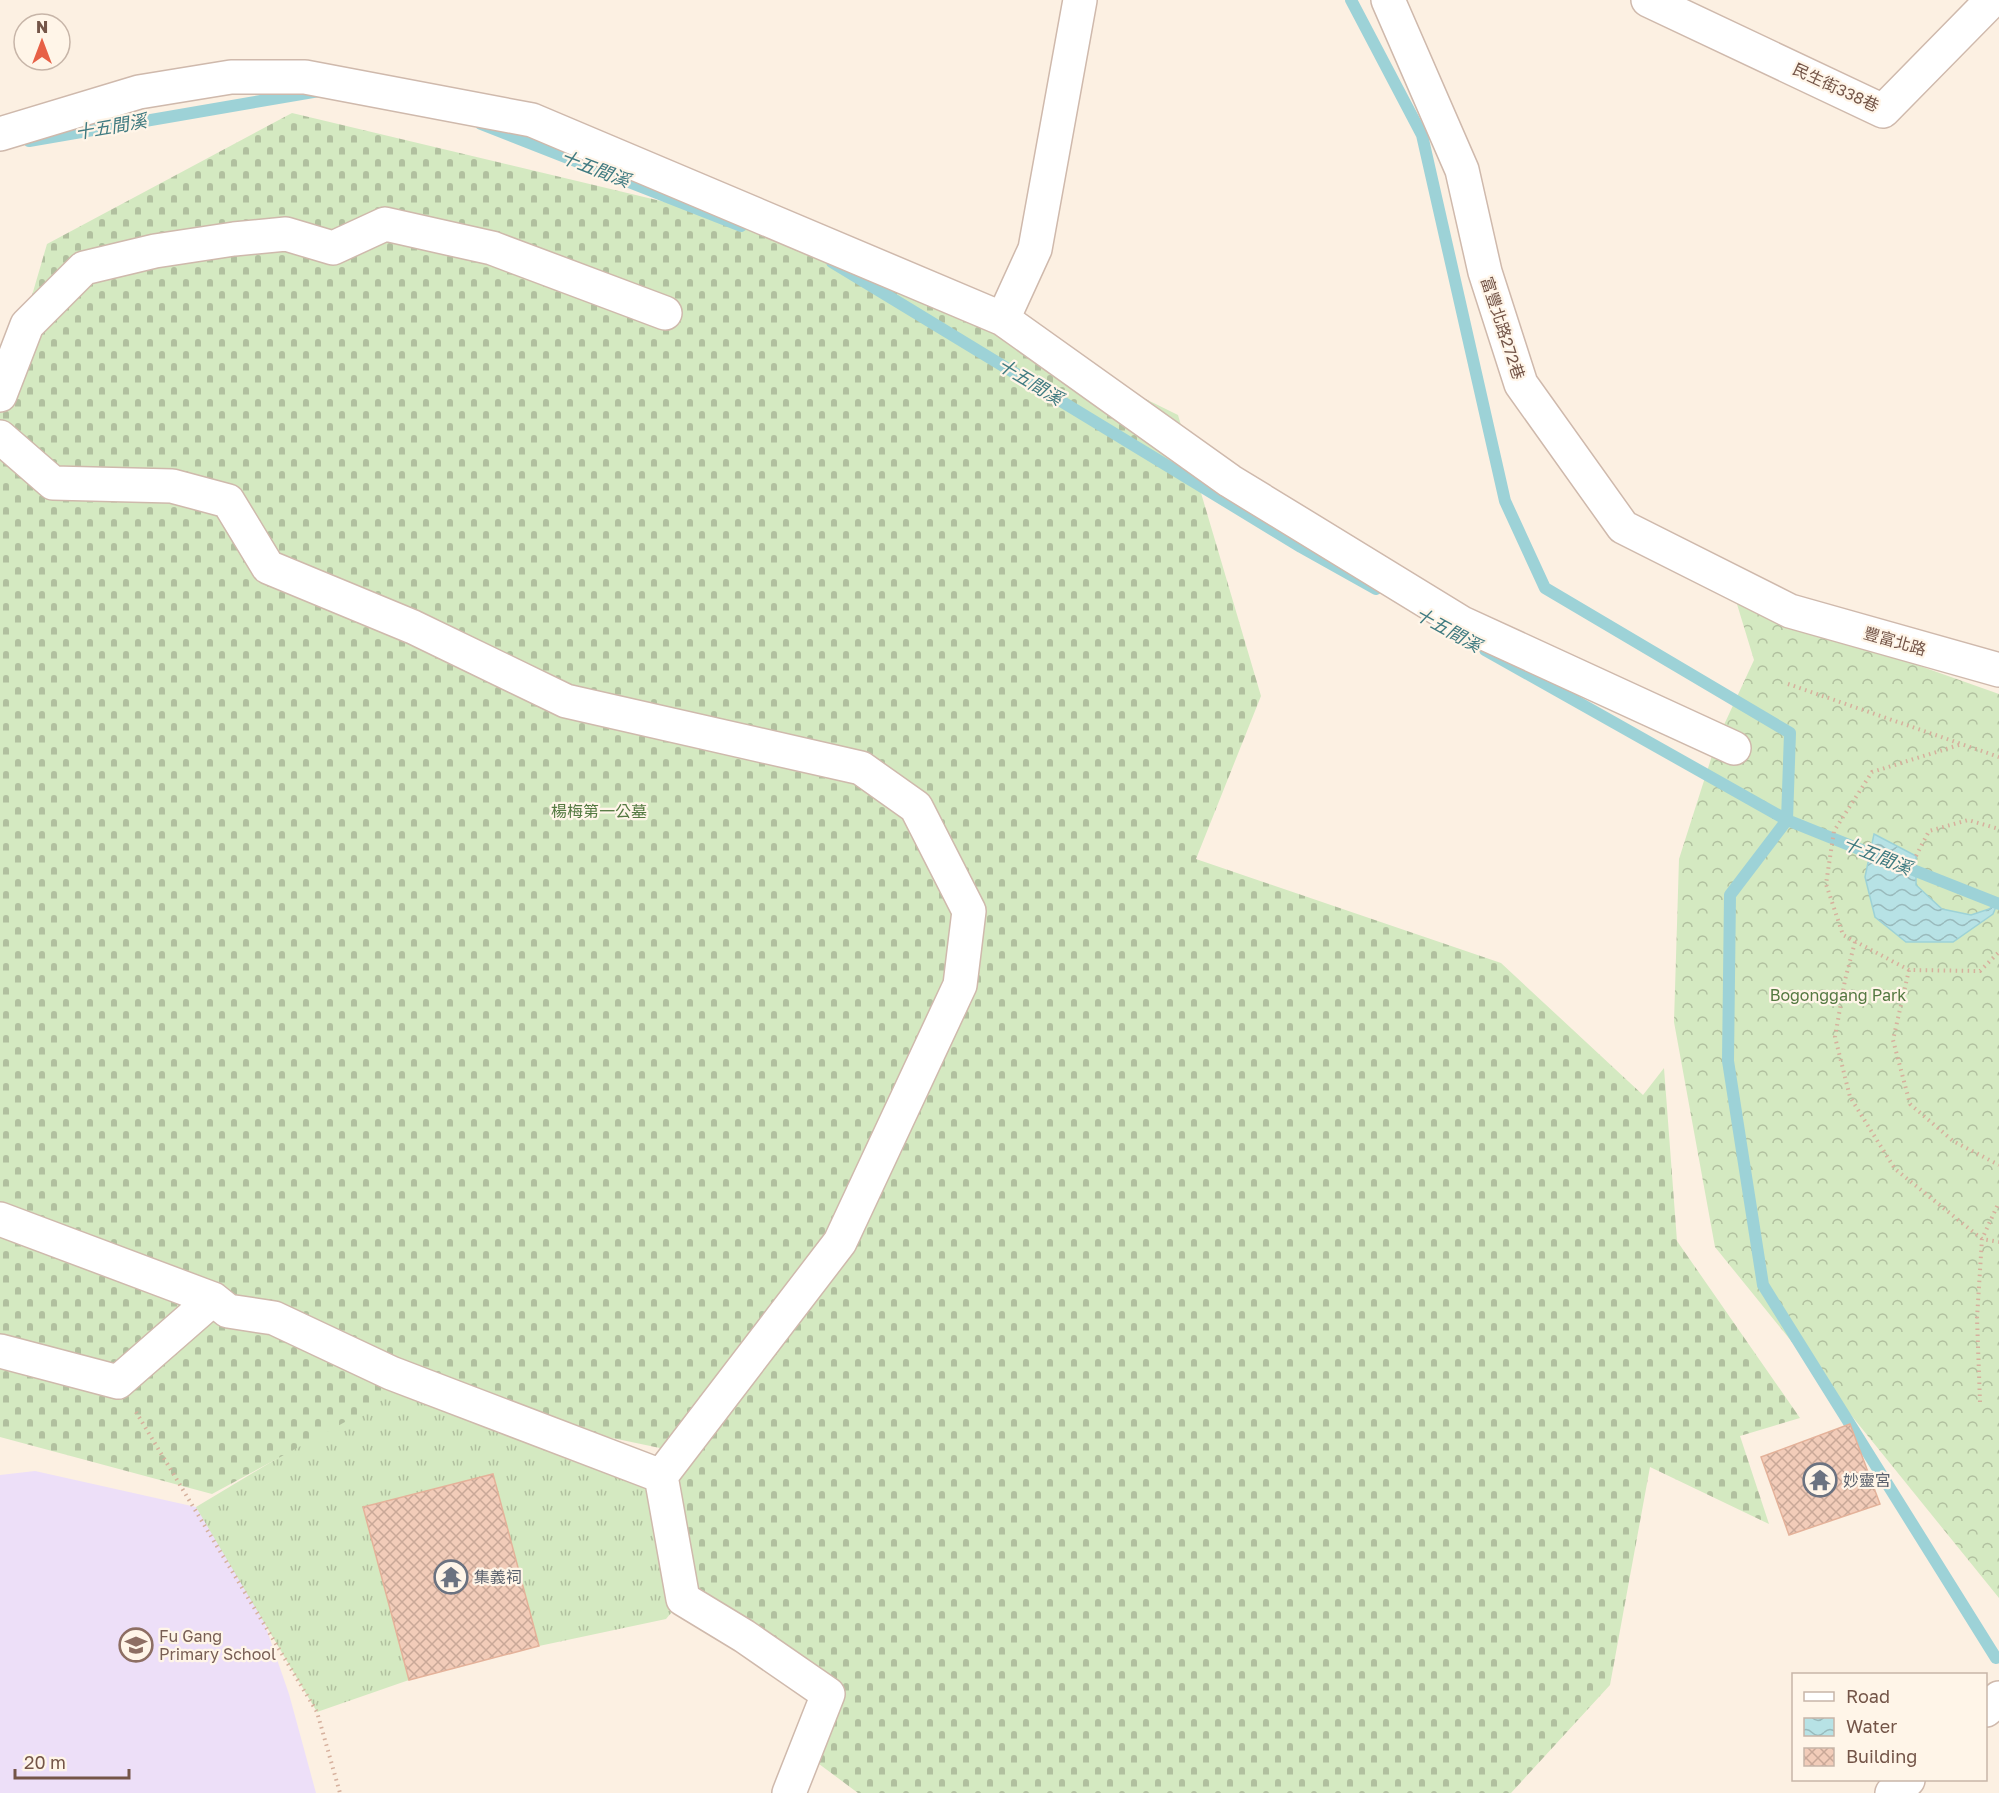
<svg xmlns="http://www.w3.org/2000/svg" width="1999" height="1793" font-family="'Golos Text','Noto Sans TC',sans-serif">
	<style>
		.education { fill: #eddff8 }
		.grass { fill: url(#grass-tufts) }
		.forest { fill: url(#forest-crowns) }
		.cemetery { fill: url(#cemetery-stones) }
		.water { fill: url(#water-waves); stroke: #9dd2d7; stroke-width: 1.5 }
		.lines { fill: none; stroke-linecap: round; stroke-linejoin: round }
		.stream { stroke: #9dd2d7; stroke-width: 12 }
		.building { fill: url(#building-cross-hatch); stroke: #e4b29a; stroke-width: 1.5 }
		.minor-casing { stroke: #cfb9ac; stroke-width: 36 }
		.path { stroke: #d6b09d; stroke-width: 4; stroke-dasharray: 1.5 4.5; stroke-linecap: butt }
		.minor { stroke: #fff; stroke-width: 33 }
		.labels { text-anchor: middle; stroke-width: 4.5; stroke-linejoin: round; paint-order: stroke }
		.street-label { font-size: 16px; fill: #745548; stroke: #fff5e8 }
		.park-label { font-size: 16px; fill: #547941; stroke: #fff5e8 }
		.worship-label { font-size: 16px; fill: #5b616d; stroke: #fff5e8; text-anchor: start }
		.education-label { font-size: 16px; fill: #785e54; stroke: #fff5e8; text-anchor: start }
		.water-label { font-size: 18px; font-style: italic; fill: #3f7a80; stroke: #fff5e8 }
	</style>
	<defs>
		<pattern id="grass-tufts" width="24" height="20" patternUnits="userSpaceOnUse" patternTransform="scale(1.5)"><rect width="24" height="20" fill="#d4e9c1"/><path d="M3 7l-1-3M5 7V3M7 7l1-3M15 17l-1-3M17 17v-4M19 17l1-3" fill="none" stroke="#b1c09f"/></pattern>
		<pattern id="forest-crowns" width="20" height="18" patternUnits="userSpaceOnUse" patternTransform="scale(1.5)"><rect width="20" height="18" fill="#d4e9c1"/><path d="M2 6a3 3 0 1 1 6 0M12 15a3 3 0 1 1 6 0" fill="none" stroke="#b1c09f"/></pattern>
		<pattern id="cemetery-stones" width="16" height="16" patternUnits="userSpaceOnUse" patternTransform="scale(1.5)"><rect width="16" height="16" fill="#d4e9c1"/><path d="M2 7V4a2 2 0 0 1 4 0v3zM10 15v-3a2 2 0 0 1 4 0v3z" fill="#b1c09f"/></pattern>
		<pattern id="water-waves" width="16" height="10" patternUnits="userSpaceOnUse" patternTransform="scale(1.5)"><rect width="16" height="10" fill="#b7e2e5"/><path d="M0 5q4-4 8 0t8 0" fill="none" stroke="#99babc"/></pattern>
		<pattern id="building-cross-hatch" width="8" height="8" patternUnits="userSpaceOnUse" patternTransform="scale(1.5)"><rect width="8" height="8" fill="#f2ccb9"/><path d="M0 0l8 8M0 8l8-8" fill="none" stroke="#c9a898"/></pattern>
	</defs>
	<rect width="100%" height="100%" fill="#fcf0e2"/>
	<!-- education -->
	<path class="education" d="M35,1471L196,1507L255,1596L289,1694L316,1793H0V1475Z"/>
	<!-- grass -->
	<path class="grass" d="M390,1391L661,1476L683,1599L666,1619L539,1646L493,1474L364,1507L409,1680L317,1712L196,1507Z"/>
	<!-- forest -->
	<path class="forest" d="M1733,591L1759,609L1999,694V1598L1715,1247L1674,1022L1679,859L1717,740L1754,660Z"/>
	<!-- cemetery -->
	<path class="cemetery" d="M292,113L665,202L926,291L1178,415L1261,696L1196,859L1501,963L1643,1095L1664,1068L1677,1241L1800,1418L1740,1436L1769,1524L1650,1467L1610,1685L1511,1793H858L811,1758L824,1696L697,1589L674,1451L390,1391L369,1409L212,1494L0,1437V405L47,244Z"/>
	<!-- water -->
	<path class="water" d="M1874,834L1916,856V885L1942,909L1971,915L1989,909L1998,902L1993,914L1953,942H1906L1875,917L1865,877Z"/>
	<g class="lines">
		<!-- stream -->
		<path class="stream" d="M1351,0L1422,135L1505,501L1545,588L1790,733L1787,820L1730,895L1728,1061L1763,1285L1996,1658
			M481,124L741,226
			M29,141L319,91
			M832,262L1301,547L1376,589
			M1485,650L1787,820L1884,859
			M1903,866L1999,904"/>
	</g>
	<!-- building -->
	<path class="building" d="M1850,1424L1880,1504L1789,1535L1761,1457Z
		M493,1474L539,1646L409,1680L363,1507Z"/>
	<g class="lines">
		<!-- minor casing -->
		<g class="minor-casing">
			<path id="minor" d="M1388,0L1462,170L1485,272L1521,384L1623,527L1790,611L1999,670
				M1648,0L1883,111L1992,0
				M0,134L139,92L231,77H305L532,120L1003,319L1230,481L1462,623L1734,748
				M1003,319L1035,249L1080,0
				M0,395L27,325L84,268L155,251L234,239L286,234L333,248L385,224L492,248L665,313
				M0,437L53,483L172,486L228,501L268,567L413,627L566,701L861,768L916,807L969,911L960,985L840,1242L661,1476L683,1599L744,1636L828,1694L789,1793
				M0,1219L213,1299L228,1311L274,1318L391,1373L661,1476
				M0,1351L118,1382L213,1299
				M1986,1710L1999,1698
				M1892,1793L1908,1780"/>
		</g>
		<!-- path -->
		<path class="path" d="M1788,684L1999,757
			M1959,745L1872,772L1834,831L1826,884L1843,935L1909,970L1980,971L1999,952
			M1916,856L1929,831L1968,820L1999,829
			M1855,942L1845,980L1835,1037L1850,1097L1895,1169L1982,1239L1999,1242
			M1909,970L1893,1040L1910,1104L1953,1141L1999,1165
			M1980,1402L1977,1318L1982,1239L1999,1202
			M136,1412L317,1712L340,1793"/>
		<!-- minor -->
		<use href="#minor" class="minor"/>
	</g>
	<!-- icons -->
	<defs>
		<g id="temple-ring" transform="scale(1.725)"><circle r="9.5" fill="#fff5e8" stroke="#6b7280" stroke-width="1.5"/><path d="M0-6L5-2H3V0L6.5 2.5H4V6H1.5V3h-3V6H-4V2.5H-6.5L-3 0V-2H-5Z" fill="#6b7280"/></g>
		<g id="school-ring" transform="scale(1.725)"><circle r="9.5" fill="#fff5e8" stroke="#8d6e63" stroke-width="1.5"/><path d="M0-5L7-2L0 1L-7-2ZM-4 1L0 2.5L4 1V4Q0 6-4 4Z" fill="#8d6e63"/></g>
	</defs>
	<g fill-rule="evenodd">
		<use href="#temple-ring" x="1820" y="1480"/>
		<use href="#temple-ring" x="451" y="1577"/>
		<use href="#school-ring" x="136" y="1645"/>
	</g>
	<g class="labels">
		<!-- street labels -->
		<g class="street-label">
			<text transform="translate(1836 87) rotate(25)" y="6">民生街338巷</text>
			<text transform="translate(1503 328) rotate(72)" y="6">富豐北路272巷</text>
			<text transform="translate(1895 641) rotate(16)" y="6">豐富北路</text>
		</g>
		<!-- park labels -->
		<g class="park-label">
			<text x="599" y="817">楊梅第一公墓</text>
			<text x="1838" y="1001">Bogonggang Park</text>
		</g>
		<!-- worship labels -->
		<g class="worship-label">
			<text x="1843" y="1486">妙靈宮</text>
			<text x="474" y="1583">集義祠</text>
		</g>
		<!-- education labels -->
		<g class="education-label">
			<text x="159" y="1642">Fu Gang<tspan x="159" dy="18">Primary School</tspan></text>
		</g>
		<!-- water labels -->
		<g class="water-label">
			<text transform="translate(111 127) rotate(-10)" y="6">十五間溪</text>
			<text transform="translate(595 169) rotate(21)" y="6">十五間溪</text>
			<text transform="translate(1030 382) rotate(31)" y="6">十五間溪</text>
			<text transform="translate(1448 630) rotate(29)" y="6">十五間溪</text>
			<text transform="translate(1877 856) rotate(22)" y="6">十五間溪</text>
		</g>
	</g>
	<!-- legend -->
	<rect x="1792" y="1673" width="195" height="108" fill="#fff5e8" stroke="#c7b5a8" stroke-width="1.5"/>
	<rect x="1804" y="1692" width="30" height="9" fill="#ffffff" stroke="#c7b5a8" stroke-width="1.5"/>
	<text x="1846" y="1703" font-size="18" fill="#745548">Road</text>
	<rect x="1804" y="1718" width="30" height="18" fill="url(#water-waves)" stroke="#c7b5a8" stroke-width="1.5"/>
	<text x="1846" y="1733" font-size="18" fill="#745548">Water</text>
	<rect x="1804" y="1748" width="30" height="18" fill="url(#building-cross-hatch)" stroke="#c7b5a8" stroke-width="1.5"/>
	<text x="1846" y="1763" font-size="18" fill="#745548">Building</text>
	<!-- north arrow -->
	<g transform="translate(42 42)"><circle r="28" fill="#fff5e8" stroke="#c7b5a8" stroke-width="1.5"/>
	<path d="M0-4.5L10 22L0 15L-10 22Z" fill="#e76046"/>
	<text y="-9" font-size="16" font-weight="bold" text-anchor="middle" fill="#745548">N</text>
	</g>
	<!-- scale -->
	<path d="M15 1769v9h114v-9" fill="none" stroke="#745548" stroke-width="3"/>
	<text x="24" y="1769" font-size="18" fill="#745548" stroke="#fff5e8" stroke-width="4.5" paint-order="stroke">20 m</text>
</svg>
